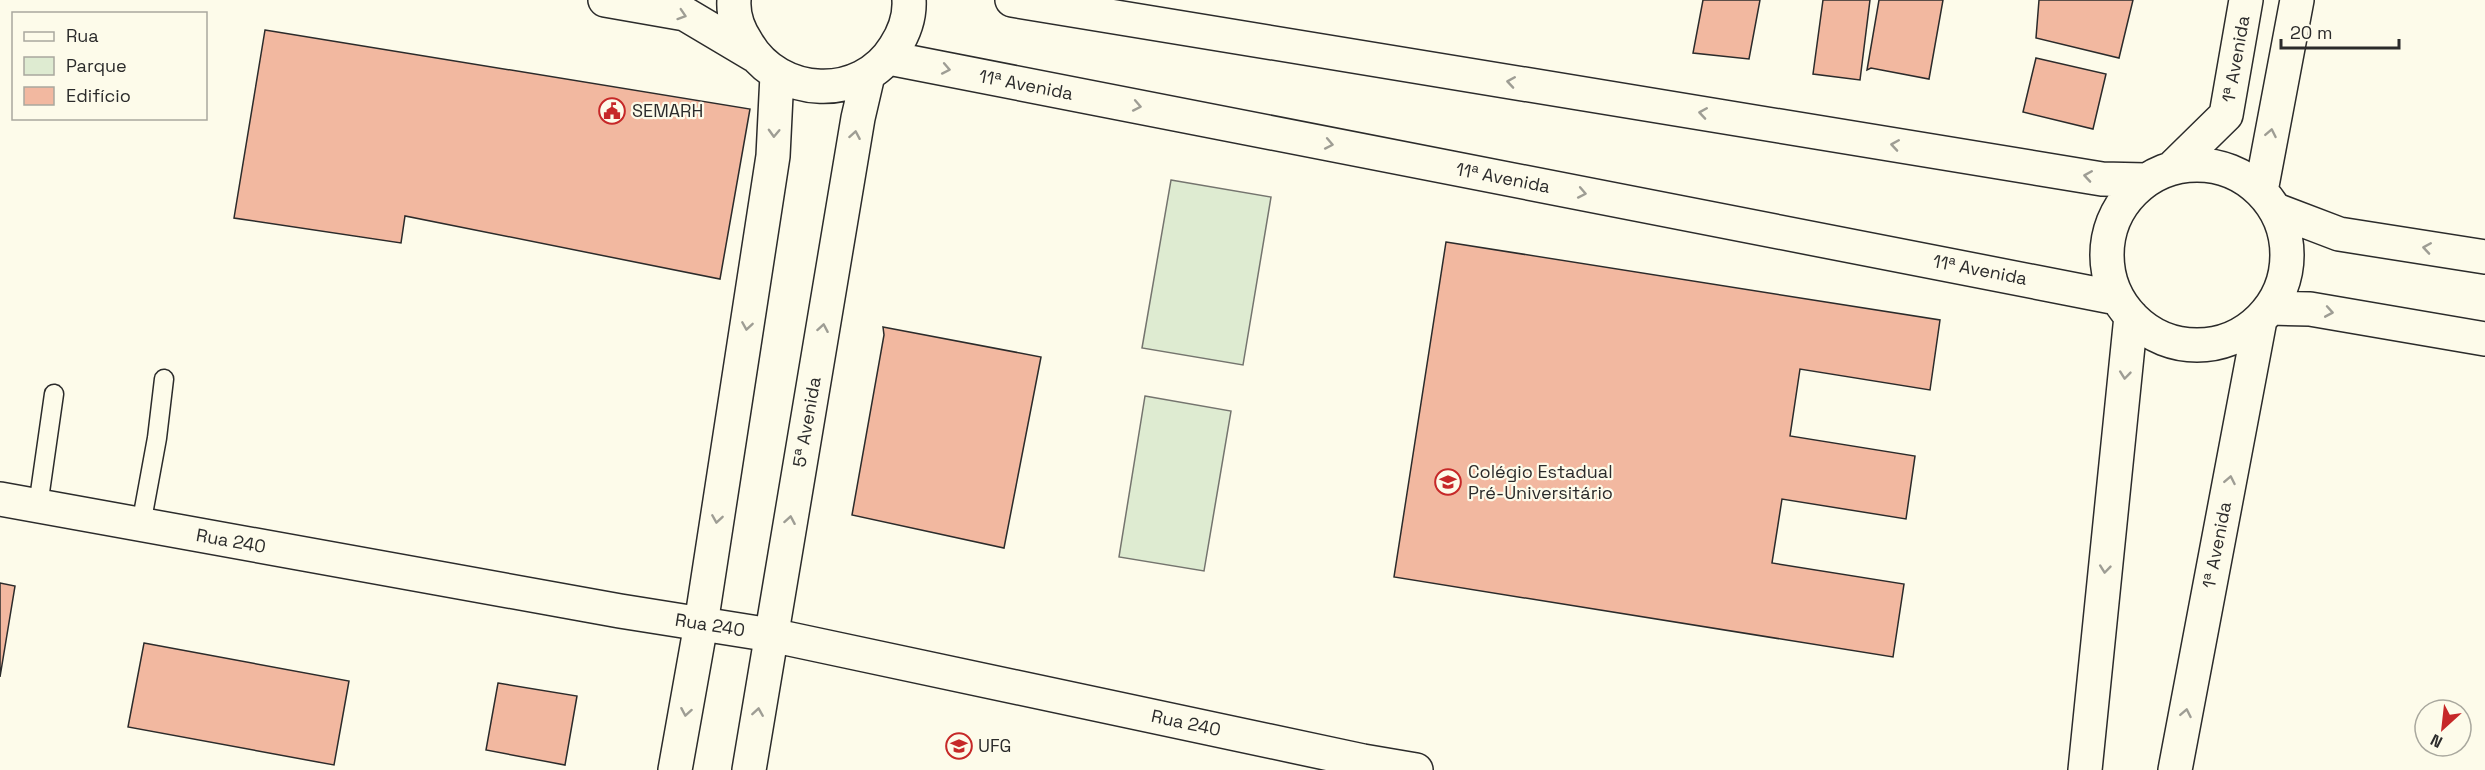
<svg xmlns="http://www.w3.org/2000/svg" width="2485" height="770" font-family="'Space Grotesk',sans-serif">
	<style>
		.green { fill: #deebd1; stroke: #74746e; stroke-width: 1.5 }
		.building { fill: #f2b8a0; stroke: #2b2b2b; stroke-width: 1.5 }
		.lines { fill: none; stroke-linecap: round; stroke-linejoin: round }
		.lane-casing { stroke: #2b2b2b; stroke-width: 21 }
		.secondary-casing { stroke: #2b2b2b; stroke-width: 36 }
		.lane { stroke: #fdfbea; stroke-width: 18 }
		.secondary { stroke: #fdfbea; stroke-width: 33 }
		.oneway { stroke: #9e9d94 }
		.labels { text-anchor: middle; stroke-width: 4.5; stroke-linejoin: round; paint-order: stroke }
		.street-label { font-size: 18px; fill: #2b2b2b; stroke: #fdfbea }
		.poi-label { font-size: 18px; fill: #2b2b2b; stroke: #fdfbea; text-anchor: start }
	</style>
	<rect width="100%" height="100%" fill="#fdfbea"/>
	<!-- green -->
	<path class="green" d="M1171,180L1271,197L1243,365L1142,348Z
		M1145,396L1231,411L1204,571L1119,557Z"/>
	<!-- building -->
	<path class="building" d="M1703,0H1760L1749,59L1693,53Z
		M1823,0H1870L1860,80L1813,74Z
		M1879,0H1943L1929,79L1871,68L1867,70Z
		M2039,0H2133L2119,58L2036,38Z
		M265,30L750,109L720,279L405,216L401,243L234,218Z
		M2036,58L2106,74L2093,129L2023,112Z
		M1446,242L1940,320L1930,390L1800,369L1790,436L1915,456L1906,519L1782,499L1772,563L1904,584L1893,657L1394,577Z
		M883,327L1041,357L1004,548L852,515L884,335Z
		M0,583L15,586L0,677Z
		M144,643L349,681L334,765L128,727Z
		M498,683L577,696L565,765L486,750Z"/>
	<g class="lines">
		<!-- lane casing -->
		<g class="lane-casing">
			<path id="lane" d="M38,506L54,394
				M141,525L157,438L164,379"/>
		</g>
		<!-- secondary casing -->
		<g class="secondary-casing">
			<path id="secondary" d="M605,0L685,14L754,55
				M734,0C733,15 739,31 747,43C779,98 861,102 895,47C904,33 910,17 909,0
				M1012,0L2102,179L2146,180
				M889,58L2117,298
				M2107 255a90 90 0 1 1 180 0a90 90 0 1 1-180 0Z
				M2172,168L2226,115L2246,0
				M2261,191L2297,0
				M2276,210L2339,234L2485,257
				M2270,308L2310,309L2485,339
				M0,499L620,611L771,635L1363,761L1416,770
				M675,770L701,624L773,156L777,75
				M749,770L858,118L868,75
				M2085,770L2131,316
				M2175,770L2260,320"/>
		</g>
		<!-- lane -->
		<use href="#lane" class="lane"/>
		<!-- secondary -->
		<use href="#secondary" class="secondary"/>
	</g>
	<!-- one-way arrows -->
	<defs><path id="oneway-chevron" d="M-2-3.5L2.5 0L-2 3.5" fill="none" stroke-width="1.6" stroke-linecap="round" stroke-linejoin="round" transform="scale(1.5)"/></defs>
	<g class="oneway">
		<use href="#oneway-chevron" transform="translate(682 15) rotate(18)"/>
		<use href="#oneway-chevron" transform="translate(946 69) rotate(11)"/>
		<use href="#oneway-chevron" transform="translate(1511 82) rotate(-171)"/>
		<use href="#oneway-chevron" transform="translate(1137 106) rotate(11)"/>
		<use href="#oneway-chevron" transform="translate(1703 113) rotate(-171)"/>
		<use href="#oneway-chevron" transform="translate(774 133) rotate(92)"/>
		<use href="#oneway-chevron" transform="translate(2271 133) rotate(-79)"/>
		<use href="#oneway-chevron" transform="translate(855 135) rotate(-80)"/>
		<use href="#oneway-chevron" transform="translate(1329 144) rotate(11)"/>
		<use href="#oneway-chevron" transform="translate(1895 145) rotate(-171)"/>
		<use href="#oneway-chevron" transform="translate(2088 176) rotate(-171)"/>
		<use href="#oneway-chevron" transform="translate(1582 193) rotate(11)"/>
		<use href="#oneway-chevron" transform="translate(2427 248) rotate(-171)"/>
		<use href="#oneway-chevron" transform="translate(2329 312) rotate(10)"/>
		<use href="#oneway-chevron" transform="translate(747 326) rotate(99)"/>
		<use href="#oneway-chevron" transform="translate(823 328) rotate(-80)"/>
		<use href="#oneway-chevron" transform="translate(2125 375) rotate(96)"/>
		<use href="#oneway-chevron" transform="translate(2230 480) rotate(-79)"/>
		<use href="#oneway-chevron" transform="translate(717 519) rotate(99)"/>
		<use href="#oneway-chevron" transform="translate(790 520) rotate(-80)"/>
		<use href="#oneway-chevron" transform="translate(2105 569) rotate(96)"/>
		<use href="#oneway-chevron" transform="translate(686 712) rotate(100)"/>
		<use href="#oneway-chevron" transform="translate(758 712) rotate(-81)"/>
		<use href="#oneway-chevron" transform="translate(2186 713) rotate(-79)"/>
	</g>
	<!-- icons -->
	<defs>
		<g id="civic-ring" transform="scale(1.35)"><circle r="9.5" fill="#fdfbea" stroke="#c62828" stroke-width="1.5"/><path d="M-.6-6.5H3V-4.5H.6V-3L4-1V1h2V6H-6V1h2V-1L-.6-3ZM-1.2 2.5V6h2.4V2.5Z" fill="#c62828"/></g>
		<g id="school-ring" transform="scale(1.35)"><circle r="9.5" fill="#fdfbea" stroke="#c62828" stroke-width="1.5"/><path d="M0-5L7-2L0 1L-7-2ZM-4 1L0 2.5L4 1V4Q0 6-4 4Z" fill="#c62828"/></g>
		<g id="university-ring" transform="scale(1.35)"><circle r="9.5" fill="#fdfbea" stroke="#c62828" stroke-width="1.5"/><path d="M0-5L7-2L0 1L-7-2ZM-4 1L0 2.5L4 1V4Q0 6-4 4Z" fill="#c62828"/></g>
	</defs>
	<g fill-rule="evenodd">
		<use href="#civic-ring" x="612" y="111"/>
		<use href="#school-ring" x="1448" y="482"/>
		<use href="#university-ring" x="959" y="746"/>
	</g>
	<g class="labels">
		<!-- street labels -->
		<g class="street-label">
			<text transform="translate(2236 59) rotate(-80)" y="6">1ª Avenida</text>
			<text transform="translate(1026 85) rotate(11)" y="6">11ª Avenida</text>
			<text transform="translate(1503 178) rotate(11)" y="6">11ª Avenida</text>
			<text transform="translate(1980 270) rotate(11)" y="6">11ª Avenida</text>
			<text transform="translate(807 422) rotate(-80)" y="6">5ª Avenida</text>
			<text transform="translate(231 541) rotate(10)" y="6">Rua 240</text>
			<text transform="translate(2217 545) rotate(-79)" y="6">1ª Avenida</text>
			<text transform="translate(710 625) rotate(9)" y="6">Rua 240</text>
			<text transform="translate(1186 723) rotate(12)" y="6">Rua 240</text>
		</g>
		<!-- poi labels -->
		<g class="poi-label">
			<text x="632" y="117">SEMARH</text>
			<text x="1468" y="478">Colégio Estadual<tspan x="1468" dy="21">Pré-Universitário</tspan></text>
			<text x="978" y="752">UFG</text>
		</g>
	</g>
	<!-- legend -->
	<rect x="12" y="12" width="195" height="108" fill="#fdfbea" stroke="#a9a89e" stroke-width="1.5"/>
	<rect x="24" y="32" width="30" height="9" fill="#fdfbea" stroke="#a9a89e" stroke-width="1.5"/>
	<text x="66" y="42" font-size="18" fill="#2b2b2b">Rua</text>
	<rect x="24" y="57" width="30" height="18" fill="#deebd1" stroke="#a9a89e" stroke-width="1.5"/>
	<text x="66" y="72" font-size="18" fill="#2b2b2b">Parque</text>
	<rect x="24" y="87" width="30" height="18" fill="#f2b8a0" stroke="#a9a89e" stroke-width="1.5"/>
	<text x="66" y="102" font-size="18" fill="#2b2b2b">Edifício</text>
	<!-- north arrow -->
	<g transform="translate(2443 728) rotate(207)"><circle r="28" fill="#fdfbea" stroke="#a9a89e" stroke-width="1.5"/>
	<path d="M0-4.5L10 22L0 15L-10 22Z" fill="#c62828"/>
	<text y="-9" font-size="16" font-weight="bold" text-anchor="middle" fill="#2b2b2b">N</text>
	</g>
	<!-- scale -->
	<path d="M2281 39v9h118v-9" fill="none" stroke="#2b2b2b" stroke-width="3"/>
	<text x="2290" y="39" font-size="18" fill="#2b2b2b" stroke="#fdfbea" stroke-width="4.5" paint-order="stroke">20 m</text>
</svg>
